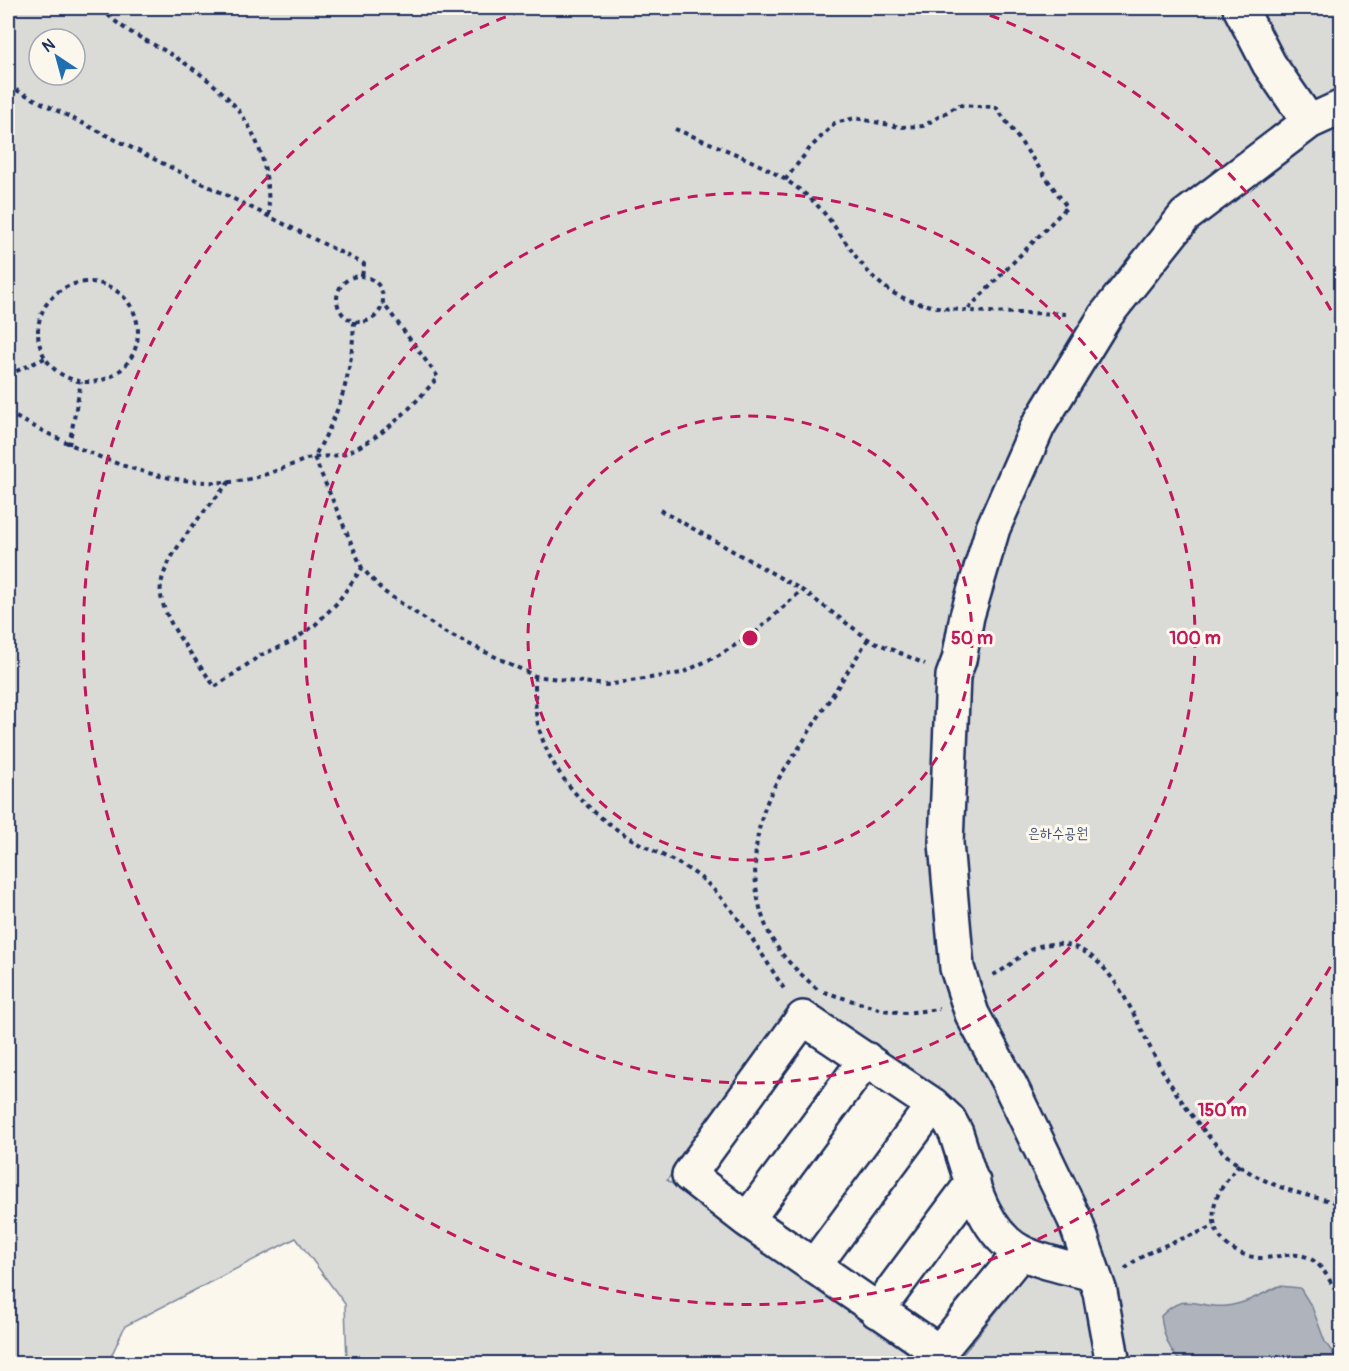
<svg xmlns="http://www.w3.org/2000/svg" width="1349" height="1371" font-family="Pangolin,'Poor Story',sans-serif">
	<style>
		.green { fill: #dadad7; stroke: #7a849a; stroke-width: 1.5; fill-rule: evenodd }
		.water { fill: #afb3bb; stroke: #747e96; stroke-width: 1.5 }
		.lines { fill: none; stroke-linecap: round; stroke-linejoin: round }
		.minor-casing { stroke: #1b2f5e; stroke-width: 38 }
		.path { stroke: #1b2f5e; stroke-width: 4; stroke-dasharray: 4.5 4.5; stroke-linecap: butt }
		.minor { stroke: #fbf7ec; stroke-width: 33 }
		.ring { fill: none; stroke: #c2185b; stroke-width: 3; stroke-dasharray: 10 8 }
		.labels { text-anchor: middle; stroke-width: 6; stroke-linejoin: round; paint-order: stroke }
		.park-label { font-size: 15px; fill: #415176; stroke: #fbf7ec }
		.centre { fill: #c2185b; stroke: #fbf7ec; stroke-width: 3 }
		.ring-label { font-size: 18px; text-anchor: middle; font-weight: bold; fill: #c2185b; stroke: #fbf7ec; stroke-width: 6; stroke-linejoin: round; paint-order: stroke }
	</style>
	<rect width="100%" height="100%" fill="#fbf7ec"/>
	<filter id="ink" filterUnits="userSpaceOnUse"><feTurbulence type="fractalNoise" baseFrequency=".0167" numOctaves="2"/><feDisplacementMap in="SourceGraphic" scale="12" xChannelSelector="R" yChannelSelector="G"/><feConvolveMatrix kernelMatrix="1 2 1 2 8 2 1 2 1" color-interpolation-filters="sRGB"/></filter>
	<g filter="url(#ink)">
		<!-- green -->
		<path class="green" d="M8,8H1341V1363H956L1026,1274L959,1108L798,1002L667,1180L926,1363H347L345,1304L296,1238L125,1326L108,1363H8ZM39,39H75V75H39Z"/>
		<!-- water -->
		<path class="water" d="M1279,1286L1300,1288L1312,1307L1325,1342L1340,1363L1183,1364C1169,1351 1163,1335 1161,1316C1186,1290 1198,1309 1226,1306C1245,1304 1262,1294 1279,1286Z"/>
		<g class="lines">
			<!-- minor casing -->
			<g class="minor-casing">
				<path id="minor" d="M1240,8L1269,64L1309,122
					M747,1220L866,1059
					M1021,1252L939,1352L747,1220L689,1175L803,1018L933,1105L949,1120L956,1133C969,1171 981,1232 1021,1252C1042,1263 1069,1267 1092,1274
					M814,1266L933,1105
					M877,1311L973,1182
					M1113,1364L1100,1292L1075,1220L1010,1085L972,1014L957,968L946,843L953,676L959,660L967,616L993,528L1038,426L1106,315L1185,216L1309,122L1342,107"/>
			</g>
			<!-- path -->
			<path class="path" d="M102,8C117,27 141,38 162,49C233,91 269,129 269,215
				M8,86L364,264L362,276
				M675,129C718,147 769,164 805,194C841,223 856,273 897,295C938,316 1022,312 1069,314
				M785,180L810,148L835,123L855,118L900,127L923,126L959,105L996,107L1067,207L968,309
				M337 299a23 23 0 1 1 46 0a23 23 0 1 1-46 0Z
				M38 332a50 50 0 1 1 100 0a50 50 0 1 1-100 0Z
				M354,321C352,374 341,411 314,457L362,568L383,591L444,632L535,676L606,685L682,673L721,654L756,632L802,590
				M8,375L45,358
				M8,413C75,448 149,486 228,482C254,481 283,468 307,459C320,455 336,458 348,452C385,436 412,407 438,377L383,303
				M69,445L81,382
				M229,482C209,507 155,563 161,596C167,628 197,660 215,687L261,655L293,641L315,625L337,603L362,568
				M660,510L802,590L868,639L925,664
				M535,676C535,688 535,701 536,713C544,770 589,815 637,842C660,855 689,866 708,884C740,915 762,955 786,992
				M993,975C1016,965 1023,946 1052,944C1108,940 1135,1020 1156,1059C1174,1092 1196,1124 1222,1151C1255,1183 1298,1195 1342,1203
				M817,989C800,973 782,958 771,937C749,895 751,838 770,795C779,775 793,758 804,740C825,706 847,673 868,639
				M824,992L882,1010L905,1013L939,1009
				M1239,1164C1230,1177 1216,1191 1214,1208C1210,1238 1233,1256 1261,1258C1278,1258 1295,1250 1311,1259C1327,1269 1331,1286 1342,1300
				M1125,1269C1149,1247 1184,1240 1214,1226"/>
			<!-- minor -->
			<use href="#minor" class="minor"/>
		</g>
	</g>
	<!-- distance rings -->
	<g class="ring">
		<circle cx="750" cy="638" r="222"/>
		<circle cx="750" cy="638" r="445"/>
		<path d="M1339 951A667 667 0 1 1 527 9M973 9A667 667 0 0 1 1339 325"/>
	</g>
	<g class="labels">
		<!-- park labels -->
		<g class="park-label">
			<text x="1058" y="838">은하수공원</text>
		</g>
	</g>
	<circle cx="750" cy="638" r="9" class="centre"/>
	<g class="ring-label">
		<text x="972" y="644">50 m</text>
		<text x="1195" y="644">100 m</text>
		<text x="1222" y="1116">150 m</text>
	</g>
	<!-- margin -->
	<rect width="1349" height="1371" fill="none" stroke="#fbf7ec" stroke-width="30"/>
	<rect x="15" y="15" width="1319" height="1341" fill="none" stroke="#1b2f5e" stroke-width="2" filter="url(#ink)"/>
	<!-- north arrow -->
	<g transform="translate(57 57) rotate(324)"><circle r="28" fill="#fbf7ec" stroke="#a1a7b3" stroke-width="1.5"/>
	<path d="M0-4.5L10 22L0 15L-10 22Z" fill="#1f6fb2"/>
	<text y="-9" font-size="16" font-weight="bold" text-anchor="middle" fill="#1b2f5e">N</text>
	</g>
</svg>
